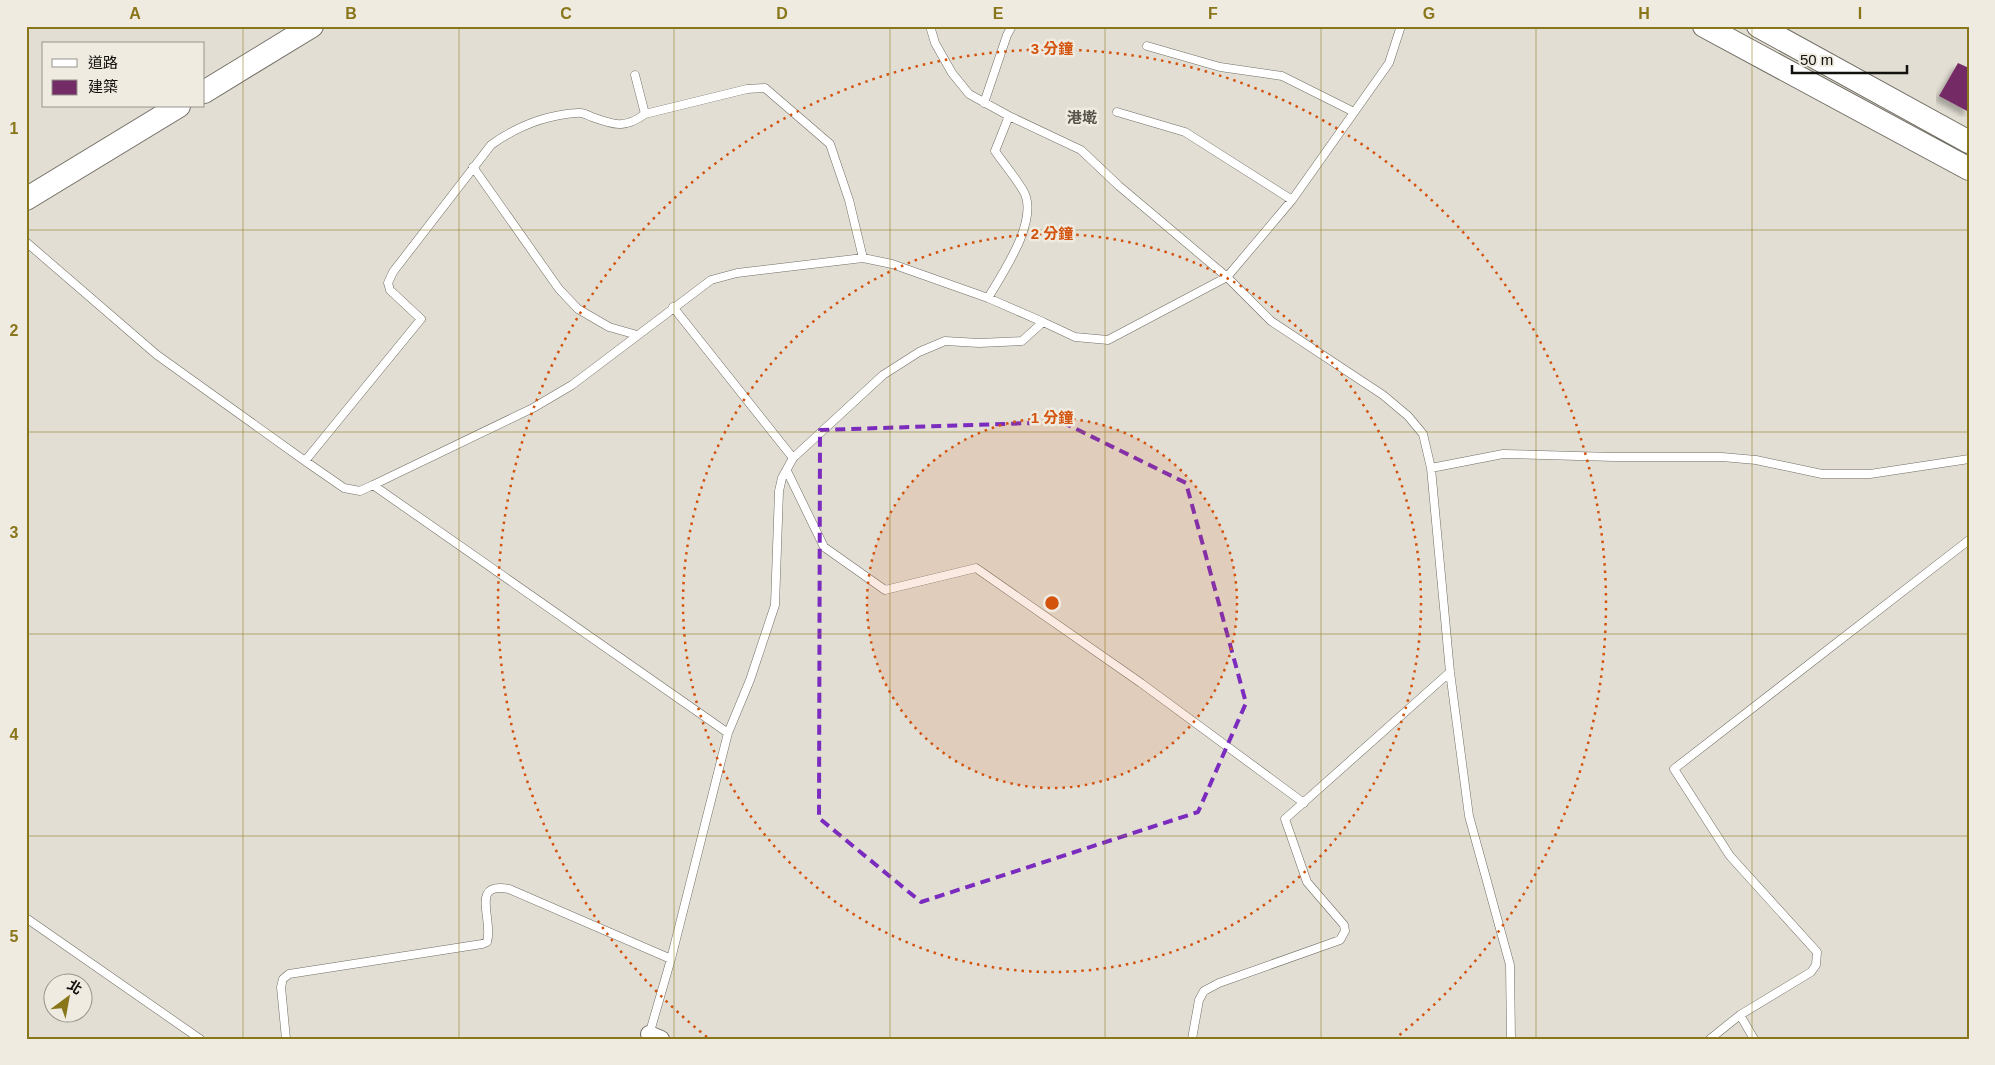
<svg xmlns="http://www.w3.org/2000/svg" width="1995" height="1065" font-family="Helvetica,'Noto Sans TC',sans-serif">
	<style>
		.building { fill: #732c65; filter: url(#shadow) }
		.lines { fill: none; stroke-linecap: round; stroke-linejoin: round }
		.service-casing { stroke: #716d64; stroke-width: 9 }
		.minor-casing { stroke: #716d64; stroke-width: 18 }
		.secondary-casing { stroke: #716d64; stroke-width: 24 }
		.service { stroke: #fff; stroke-width: 8 }
		.minor { stroke: #fff; stroke-width: 16 }
		.secondary { stroke: #fff; stroke-width: 22 }
		.marked { fill: none; stroke: #7b2cbf; stroke-width: 4; stroke-dasharray: 10 6; stroke-linejoin: round }
		.grid { fill: none; stroke: #8a761a; stroke-width: 1; stroke-opacity: 0.55 }
		.ring { fill: none; stroke: #d3520c; stroke-width: 2.5; stroke-dasharray: 2.5 5 }
		.labels { text-anchor: middle; stroke-width: 5; stroke-linejoin: round; paint-order: stroke }
		.quarter-label { font-size: 15px; font-weight: bold; fill: #57534a; stroke: #efebe1 }
		.centre { fill: #d3520c; stroke: #efebe1; stroke-width: 2.5 }
		.ring-label { font-size: 15px; text-anchor: middle; font-weight: bold; fill: #d3520c; stroke: #efebe1; stroke-width: 5; stroke-linejoin: round; paint-order: stroke }
		.neatline { fill: none; stroke: #8a761a; stroke-width: 2 }
		.grid-label { font-size: 16px; text-anchor: middle; font-weight: bold; fill: #8a761a }
	</style>
	<defs>
		<filter id="shadow"><feDropShadow dx="-4.5" dy="4.5" stdDeviation="2.5" flood-color="#0004"/></filter>
	</defs>
	<rect width="100%" height="100%" fill="#e2ded4"/>
	<!-- building -->
	<path class="building" d="M1958,63L1969,68V112L1939,96Z"/>
	<g class="lines">
		<!-- service casing -->
		<g class="service-casing">
			<path id="service" d="M930,26L935,43L952,73L969,94L1009,116L1081,150L1119,186L1227,277L1271,321L1383,395L1408,416L1423,434L1431,468L1450,672L1469,816L1510,965L1511,1039
				M1147,46L1220,67L1282,76L1354,112
				M635,75L645,114L747,89L765,88L830,144L849,200L863,258
				M984,103L1007,35L1012,26
				M1117,112L1185,132L1292,200
				M473,167L559,289L578,309L609,327L637,335
				M26,242L157,355L305,461L344,488L360,491L373,485L728,733
				M988,298C1002,274 1039,221 1024,192C1016,178 1004,164 995,151L1009,116
				M673,307L793,458
				M305,461L421,319L390,290L388,283L393,272L491,145C516,127 546,115 577,113C582,112 587,115 592,117C614,125 625,129 645,114
				M1431,468L1503,454L1614,457H1722L1756,460L1822,474H1870L1969,459
				M787,471L824,547L885,590L976,568L1141,683L1304,803
				M373,485L533,408L572,385L711,280L737,273L863,258L892,264L988,298L1043,322
				M26,918L200,1039
				M1740,1015L1754,1039
				M649,1035L671,959L728,733L750,680L775,605L779,491L782,478L793,458L883,375L919,352L945,341L979,343L1022,341L1043,322L1075,337L1108,340L1227,277L1292,200L1389,63L1401,26
				M286,1039L281,987L283,979L289,974L482,944L487,942C494,920 469,881 509,889L671,959
				M1192,1039L1199,1000L1204,991L1219,983L1340,940L1345,931L1344,925L1307,882L1285,819L1450,672
				M1710,1039L1740,1015L1811,972L1816,965L1817,952L1730,856L1674,769L1969,540"/>
		</g>
		<!-- minor casing -->
		<g class="minor-casing">
			<path id="minor" d="M649,1034L661,1039"/>
		</g>
		<!-- secondary casing -->
		<g class="secondary-casing">
			<path id="secondary" d="M1704,26L1969,169
				M1758,26L1969,142
				M204,92L312,26
				M26,199L179,106"/>
		</g>
		<!-- service -->
		<use href="#service" class="service"/>
		<!-- minor -->
		<use href="#minor" class="minor"/>
		<!-- secondary -->
		<use href="#secondary" class="secondary"/>
	</g>
	<!-- marked area -->
	<path class="marked" d="M1062,422L1186,483L1246,703L1198,812L921,902L819,818L820,430Z"/>
	<!-- grid -->
	<path class="grid" d="M243,26V1039M459,26V1039M674,26V1039M890,26V1039M1105,26V1039M1321,26V1039M1536,26V1039M1752,26V1039M26,230H1969M26,432H1969M26,634H1969M26,836H1969"/>
	<!-- distance rings -->
	<circle cx="1052" cy="603" r="185" fill="#d3520c" fill-opacity=".12"/>
	<g class="ring">
		<circle cx="1052" cy="603" r="185"/>
		<circle cx="1052" cy="603" r="369"/>
		<path d="M707 1037A554 554 0 1 1 1397 1037"/>
	</g>
	<g class="labels">
		<!-- quarter labels -->
		<g class="quarter-label">
			<text x="1082" y="123">港墘</text>
		</g>
	</g>
	<circle cx="1052" cy="603" r="8" class="centre"/>
	<g class="ring-label">
		<text x="1052" y="54">3 分鐘</text>
		<text x="1052" y="239">2 分鐘</text>
		<text x="1052" y="423">1 分鐘</text>
	</g>
	<!-- border -->
	<rect width="1995" height="1065" fill="none" stroke="#efebe1" stroke-width="55"/>
	<!-- legend -->
	<rect x="42" y="42" width="162" height="65" fill="#efebe1" stroke="#97948d"/>
	<rect x="52" y="59" width="25" height="8" fill="#ffffff" stroke="#97948d"/>
	<text x="88" y="68" font-size="15" fill="#13110e">道路</text>
	<rect x="52" y="80" width="25" height="15" fill="#732c65" stroke="#97948d"/>
	<text x="88" y="92" font-size="15" fill="#13110e">建築</text>
	<!-- north arrow -->
	<g transform="translate(68 998) rotate(32)"><circle r="24" fill="#efebe1" stroke="#97948d"/>
	<path d="M0-4L9 19L0 12L-9 19Z" fill="#8a761a"/>
	<text y="-8" font-size="14" font-weight="bold" text-anchor="middle" fill="#13110e">北</text>
	</g>
	<!-- scale -->
	<path d="M1792 65v8h115v-8" fill="none" stroke="#13110e" stroke-width="2.5"/>
	<text x="1800" y="65" font-size="15" fill="#13110e" stroke="#efebe1" stroke-width="4" paint-order="stroke">50 m</text>
	<rect x="28" y="28" width="1940" height="1010" class="neatline"/>
	<g class="grid-label">
		<text x="135" y="19">A</text>
		<text x="351" y="19">B</text>
		<text x="566" y="19">C</text>
		<text x="782" y="19">D</text>
		<text x="998" y="19">E</text>
		<text x="1213" y="19">F</text>
		<text x="1429" y="19">G</text>
		<text x="1644" y="19">H</text>
		<text x="1860" y="19">I</text>
		<text x="14" y="134">1</text>
		<text x="14" y="336">2</text>
		<text x="14" y="538">3</text>
		<text x="14" y="740">4</text>
		<text x="14" y="942">5</text>
	</g>
</svg>
